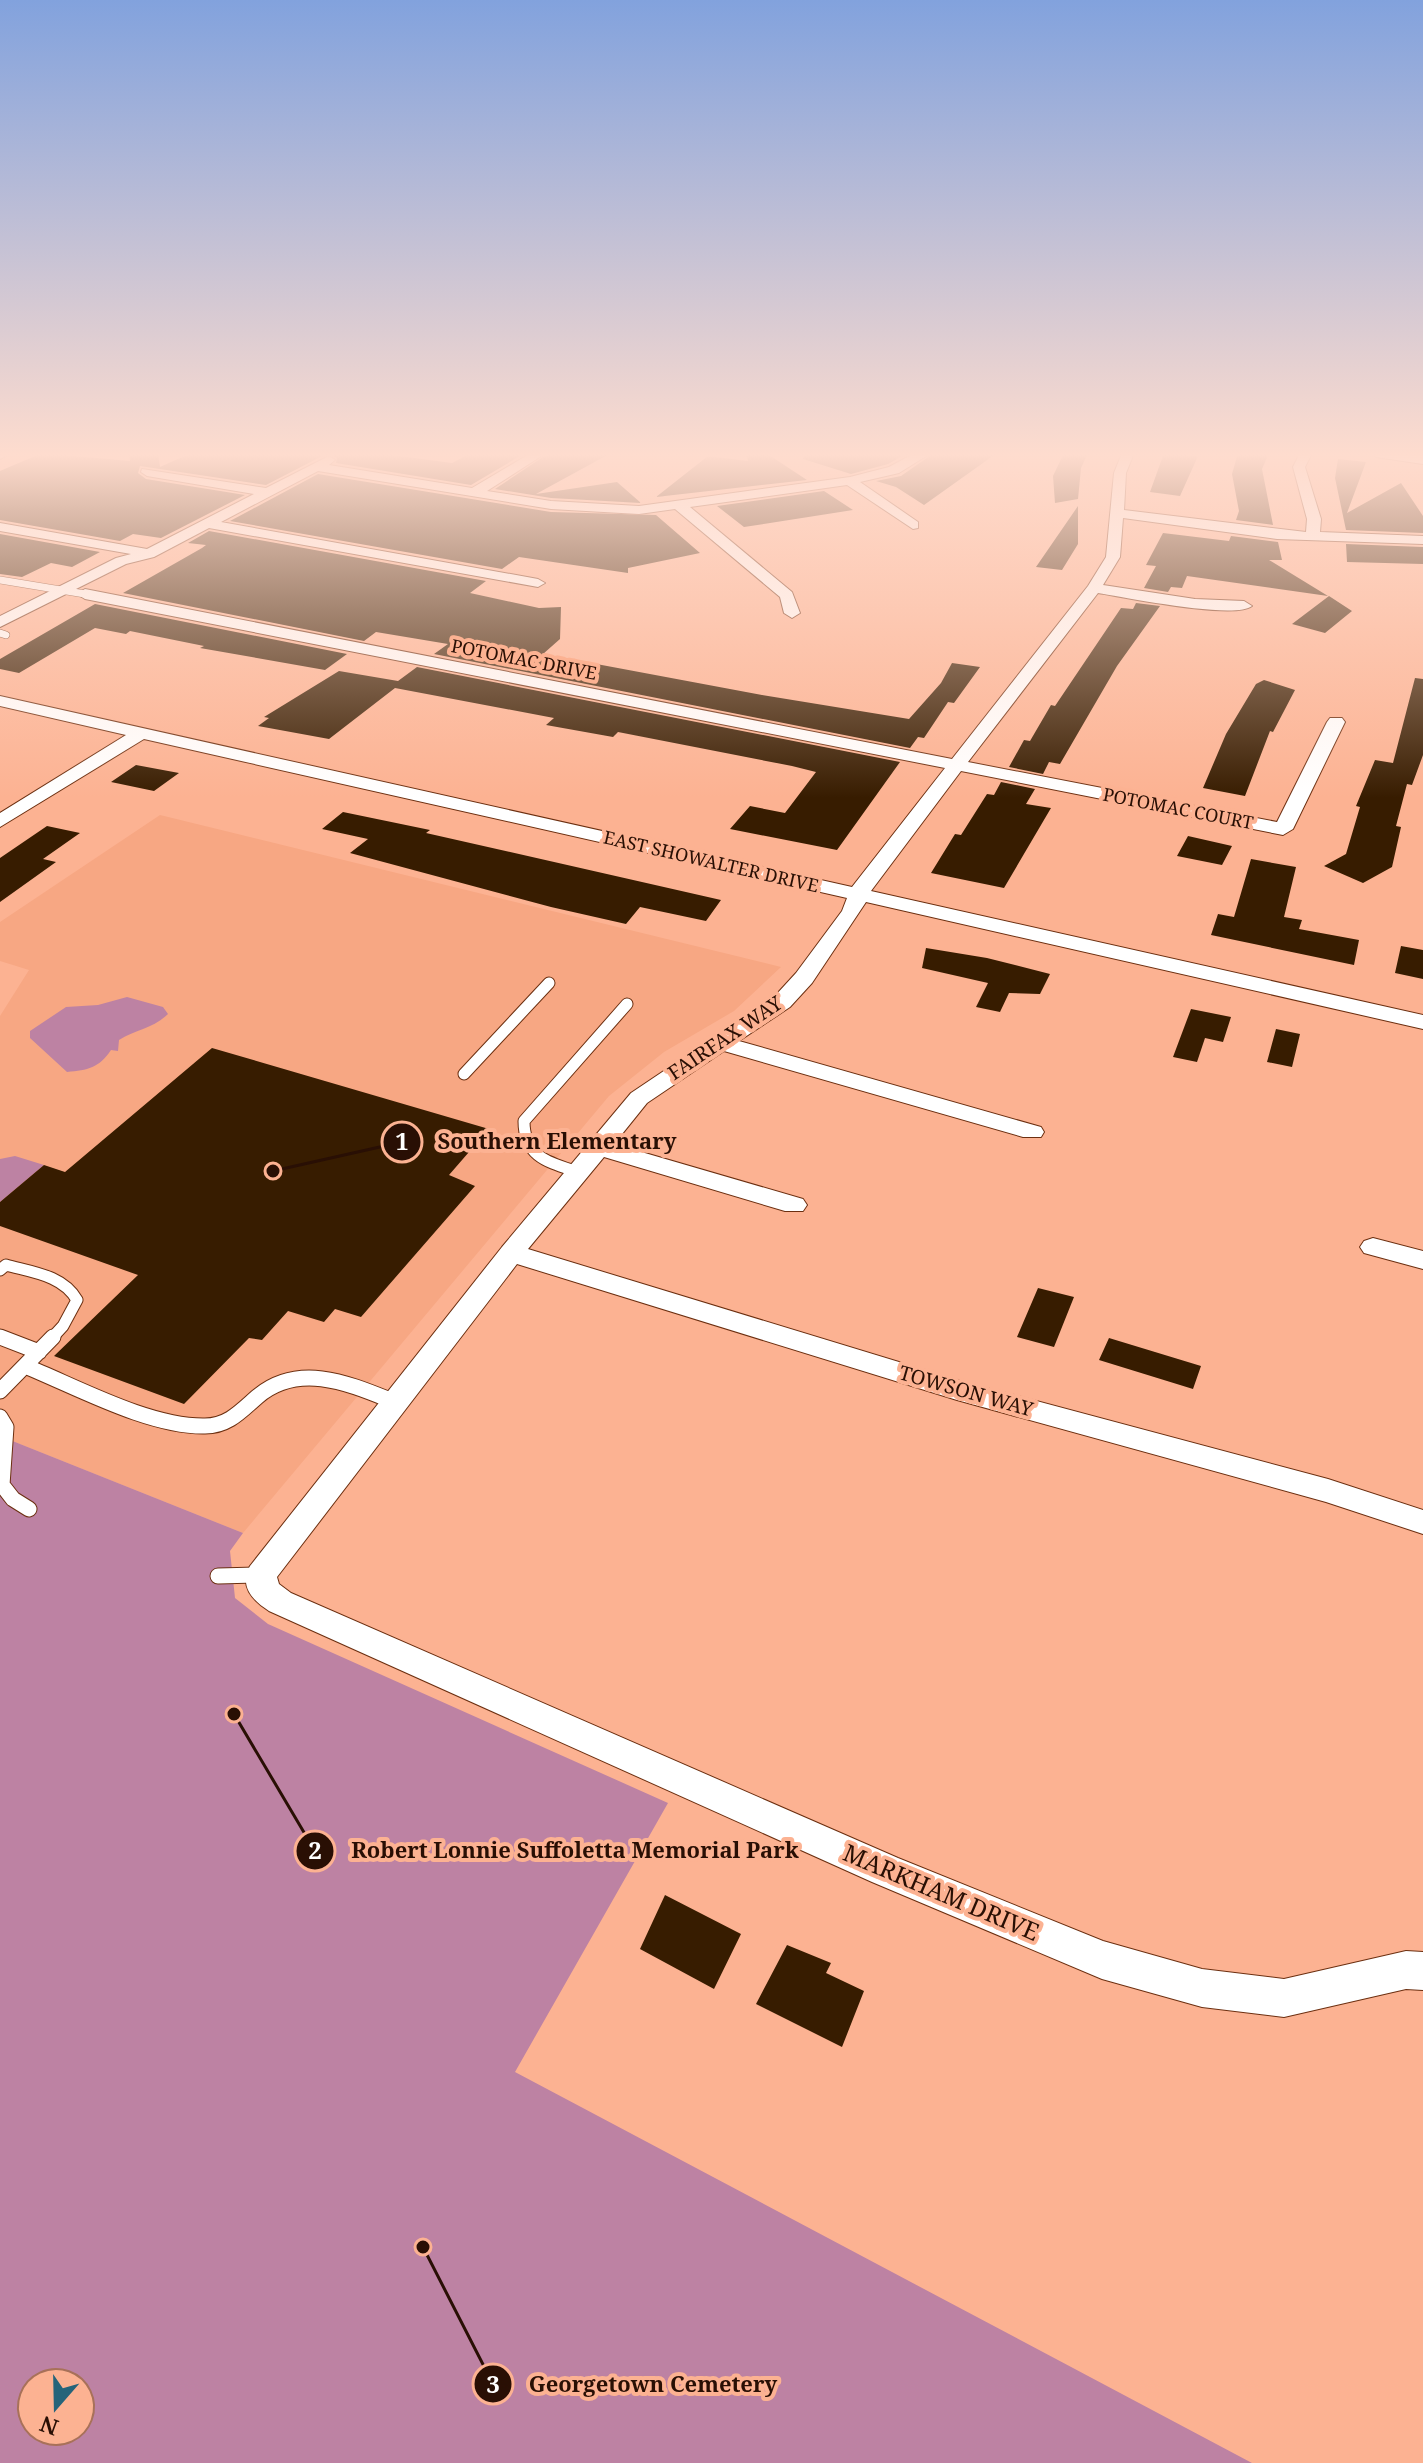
<svg xmlns="http://www.w3.org/2000/svg" width="1423" height="2463" font-family="'Noto Serif',serif">
	<style>
		.built { fill: #f7a783 }
		.green { fill: #bd82a3; fill-rule: evenodd }
		.building { fill: #371c00 }
		.lines { fill: none; stroke-linecap: round; stroke-linejoin: round }
		.lane-far2-casing { stroke: #6c2f10; stroke-width: 8 }
		.lane-far1-casing { stroke: #6c2f10; stroke-width: 13 }
		.lane-casing { stroke: #6c2f10; stroke-width: 17 }
		.street-casing { stroke: #6c2f10; stroke-width: 2 }
		.lane-far2 { stroke: #fff; stroke-width: 7 }
		.lane-far1 { stroke: #fff; stroke-width: 11 }
		.lane { stroke: #fff; stroke-width: 15 }
		.street { fill: #fff; fill-rule: evenodd }
		.labels { text-anchor: middle; stroke-width: 8; stroke-linejoin: round; paint-order: stroke }
		.far-street-label { font-size: 18px; fill: #290f04; stroke: #fcb292 }
		.street-label { font-size: 20px; fill: #290f04; stroke: #fcb292 }
		.near-street-label { font-size: 24px; fill: #290f04; stroke: #fcb292 }
		.leader { fill: none; stroke: #290f04; stroke-width: 3 }
		.callout-dot { fill: #290f04; stroke: #fcb292; stroke-width: 3 }
		.mark-label { font-size: 24px; text-anchor: middle; font-weight: bold; fill: #fff }
		.callout-label { font-size: 22px; text-anchor: middle; font-weight: bold; fill: #290f04; stroke: #fcb292; stroke-width: 8; stroke-linejoin: round; paint-order: stroke }
	</style>
	<rect width="100%" height="100%" fill="#fcb292"/>
	<!-- built -->
	<path class="built" d="M160,815L781,967L734,1011L664,1052L609,1096L243,1533L0,1436V1016L29,970L0,961V922Z"/>
	<!-- green -->
	<path class="green" d="M127,997L163,1007L168,1014C153,1029 136,1029 119,1040L118,1051L111,1050C99,1068 88,1070 67,1072L30,1038V1031L66,1007L98,1005Z
		M15,1156L44,1165L0,1202V1159Z
		M0,1436L243,1533L230,1551L235,1598L268,1624L668,1803L515,2072L1252,2463H0ZM32,2383H80V2431H32Z"/>
	<!-- building -->
	<path class="building" d="M42,453L130,461L129,453H158L160,467L191,453H377L452,463L471,453H525L471,485L336,463L337,458L328,453L266,485L140,466L138,473L146,479L245,495L161,538L133,534L120,541L0,520V471Z
		M549,453H611L536,494L617,482L641,503L551,498L495,489Z
		M746,453H766L807,480L656,497L708,456L748,461Z
		M804,453H908L888,464L851,474L803,459Z
		M934,453H997L924,505L896,487L876,481L901,476Z
		M1064,453H1088L1081,468L1078,499L1055,503L1053,476Z
		M1164,453L1198,456L1180,496L1150,492Z
		M1238,453H1269L1262,469L1273,525L1236,520L1239,511L1232,474Z
		M1338,459L1366,462L1347,513L1401,483L1423,516V533L1346,530L1335,478Z
		M318,474L551,512L656,515L700,553L628,568V573L519,557L502,569L230,521Z
		M824,491L853,510L744,527L717,506Z
		M1078,506V544L1062,570L1036,567Z
		M209,531L486,581L470,593L539,608L561,607L560,639L543,654L762,695L909,719L941,683L952,663L980,667L954,703L948,702L924,738L918,737L910,748L434,654L448,644L376,632L364,641L123,593L202,548L206,545L188,543Z
		M1163,533L1229,541L1231,536L1278,542L1282,560H1269L1328,596L1187,576L1182,588L1171,587L1168,592L1144,588L1156,566L1146,565Z
		M0,534L100,552L72,567L51,563L22,577L0,574Z
		M1346,544L1423,547V564L1347,562Z
		M1329,596L1352,611L1325,633L1292,624Z
		M1136,603L1160,606L1117,666L1060,764L1049,762L1043,774L1009,767L1024,740L1030,741L1051,705L1055,706L1121,608L1133,609Z
		M95,604L347,654L325,670L200,648L204,646L130,631L126,634L95,628L19,673L0,669V659Z
		M417,667L900,762L837,850L730,829L750,806L785,813L816,772L792,766L618,732L613,737L546,725L554,718L395,688L329,739L258,726L269,718L264,717L339,671L398,681Z
		M1415,678L1423,679V755L1412,785L1407,784L1396,826L1401,827L1392,867L1363,883L1324,866L1346,854L1360,807L1356,806L1375,760L1393,763Z
		M1264,680L1295,690L1273,732L1270,731L1245,796L1203,788L1226,734L1256,684Z
		M136,765L179,773L154,791L111,782Z
		M1001,782L1035,789L1026,804L1051,808L1004,888L931,873L955,834L961,835L987,794L994,795Z
		M343,812L430,830L426,833L721,900L706,921L640,907L626,924L551,907L350,853L368,839L322,829Z
		M47,826L80,833L43,859L56,862L0,902V858Z
		M1188,836L1232,846L1222,865L1177,856Z
		M1251,859L1296,867L1284,917L1302,920L1299,929L1359,940L1354,965L1211,935L1218,914L1234,917Z
		M1401,946L1423,950V979L1395,973Z
		M926,948L987,958L1050,974L1040,994L1009,993L1000,1012L976,1007L988,983L922,968Z
		M1191,1009L1231,1017L1223,1042L1205,1038L1197,1062L1173,1057Z
		M1276,1029L1300,1034L1292,1067L1267,1062Z
		M212,1048L489,1129L449,1175L475,1186L361,1317L335,1309L324,1322L288,1311L262,1340L249,1338L184,1404L54,1356L138,1275L0,1226V1202L44,1165L65,1172Z
		M1038,1288L1074,1297L1054,1347L1017,1337Z
		M1109,1338L1201,1366L1193,1389L1099,1360Z
		M665,1895L741,1934L714,1989L640,1949Z
		M787,1945L831,1963L826,1973L864,1991L842,2047L756,2004Z"/>
	<g class="lines">
		<!-- lane-far2 casing -->
		<g class="lane-far2-casing">
			<path id="lane-far2" d="M0,580L85,594
				M0,633L6,635"/>
		</g>
		<!-- lane-far1 casing -->
		<g class="lane-far1-casing">
			<path id="lane-far1" d="M464,1074L549,983
				M578,1172C548,1162 524,1157 524,1121L627,1004
				M0,1270L6,1265C31,1272 63,1275 77,1300L63,1326L51,1339
				M0,1337L5,1339"/>
		</g>
		<!-- lane casing -->
		<g class="lane-casing">
			<path id="lane" d="M0,1337L39,1352
				M25,1366C77,1387 149,1427 205,1426C228,1426 241,1411 257,1397C299,1361 350,1384 395,1402
				M0,1391L53,1337
				M0,1417L6,1427L2,1485L13,1499L29,1509
				M218,1576L261,1575"/>
		</g>
		<!-- street casing -->
		<g class="street-casing">
			<path id="street" d="M0,453H11L0,459Z
				M531,453H546L487,491L551,501L639,506L850,477L889,467L915,453H931L899,473L860,482L918,522V528L913,529L847,485L690,507L792,592L800,613L792,618L784,613L780,597L675,509L639,514L551,509L318,471L221,522L538,579L545,583L538,587L209,528L154,557L126,564L0,627V616L116,558L131,554L0,531V523L147,549L254,494L147,476L141,472L142,469L266,488L329,456L335,460L329,465L472,488Z
				M1122,453H1134L1126,473L1124,510L1306,532L1307,519L1293,467L1300,453H1312L1305,467L1321,519L1320,532L1423,536V544L1277,539L1123,518L1120,557L1103,585L1195,599L1244,601L1252,606C1235,620 1124,597 1098,593L968,762L1277,822L1327,722L1330,718H1342L1345,722L1293,829L1283,835L961,771L871,891L1423,1015V1029L866,902L812,983L790,1007L739,1041L1041,1127L1044,1132L1041,1137H1023L724,1051L647,1103L614,1144L803,1199L807,1205L803,1211H785L604,1157L528,1249L958,1380L1328,1479L1423,1510V1534L1326,1502L957,1400L517,1264L277,1577L279,1584L291,1593L898,1858L1103,1941L1202,1969L1284,1979L1406,1951L1423,1952V1990L1406,1989L1284,2017L1202,2007L1102,1979L872,1882L269,1611C252,1600 239,1586 250,1566L502,1247L631,1093L774,997L796,973L842,911L847,898L144,739L0,827V813L126,735L0,706V696L852,887L945,768L85,599L77,594L85,589L952,759L1088,586L1106,557L1114,473Z
				M1370,453L1423,456V464L1376,457Z
				M1373,1238L1423,1251V1269L1364,1253L1360,1247L1364,1241Z"/>
		</g>
		<!-- lane-far2 -->
		<use href="#lane-far2" class="lane-far2"/>
		<!-- lane-far1 -->
		<use href="#lane-far1" class="lane-far1"/>
		<!-- lane -->
		<use href="#lane" class="lane"/>
		<!-- street -->
		<use href="#street" class="street"/>
	</g>
	<!-- sky -->
	<linearGradient id="sky" x2="0" y2="1"><stop stop-color="#82a2dd"/><stop offset="0.57" stop-color="#fedcce"/><stop offset="1" stop-color="#fedcce" stop-opacity="0"/></linearGradient>
	<rect width="1423" height="798" fill="url(#sky)"/>
	<g class="labels">
		<!-- far-street labels -->
		<g class="far-street-label">
			<text transform="translate(524 660) rotate(11)" y="6">POTOMAC DRIVE</text>
			<text transform="translate(1178 809) rotate(11)" y="6">POTOMAC COURT</text>
			<text transform="translate(711 862) rotate(13)" y="6">EAST SHOWALTER DRIVE</text>
		</g>
		<!-- street labels -->
		<g class="street-label">
			<text transform="translate(725 1038) rotate(-34)" y="7">FAIRFAX WAY</text>
			<text transform="translate(966 1391) rotate(16)" y="7">TOWSON WAY</text>
		</g>
		<!-- near-street labels -->
		<g class="near-street-label">
			<text transform="translate(941 1893) rotate(23)" y="8">MARKHAM DRIVE</text>
		</g>
	</g>
	<!-- callouts -->
	<path class="leader" d="M273 1171L402 1142M234 1714L315 1851M423 2247L493 2384"/>
	<g class="callout-dot">
		<circle cx="273" cy="1171" r="8"/>
		<circle cx="234" cy="1714" r="8"/>
		<circle cx="423" cy="2247" r="8"/>
		<circle cx="402" cy="1142" r="20"/>
		<circle cx="315" cy="1851" r="20"/>
		<circle cx="493" cy="2384" r="20"/>
	</g>
	<g class="mark-label">
		<text x="402" y="1150">1</text>
		<text x="315" y="1859">2</text>
		<text x="493" y="2393">3</text>
	</g>
	<g class="callout-label">
		<text x="557" y="1149">Southern Elementary</text>
		<text x="575" y="1858">Robert Lonnie Suffoletta Memorial Park</text>
		<text x="653" y="2392">Georgetown Cemetery</text>
	</g>
	<!-- north arrow -->
	<g transform="translate(56 2407) rotate(200)"><circle r="38" fill="#fcb292" stroke="#a87159" stroke-width="2"/>
	<path d="M0-6L14 30L0 20L-14 30Z" fill="#26647a"/>
	<text y="-12" font-size="22" font-weight="bold" text-anchor="middle" fill="#290f04">N</text>
	</g>
</svg>
